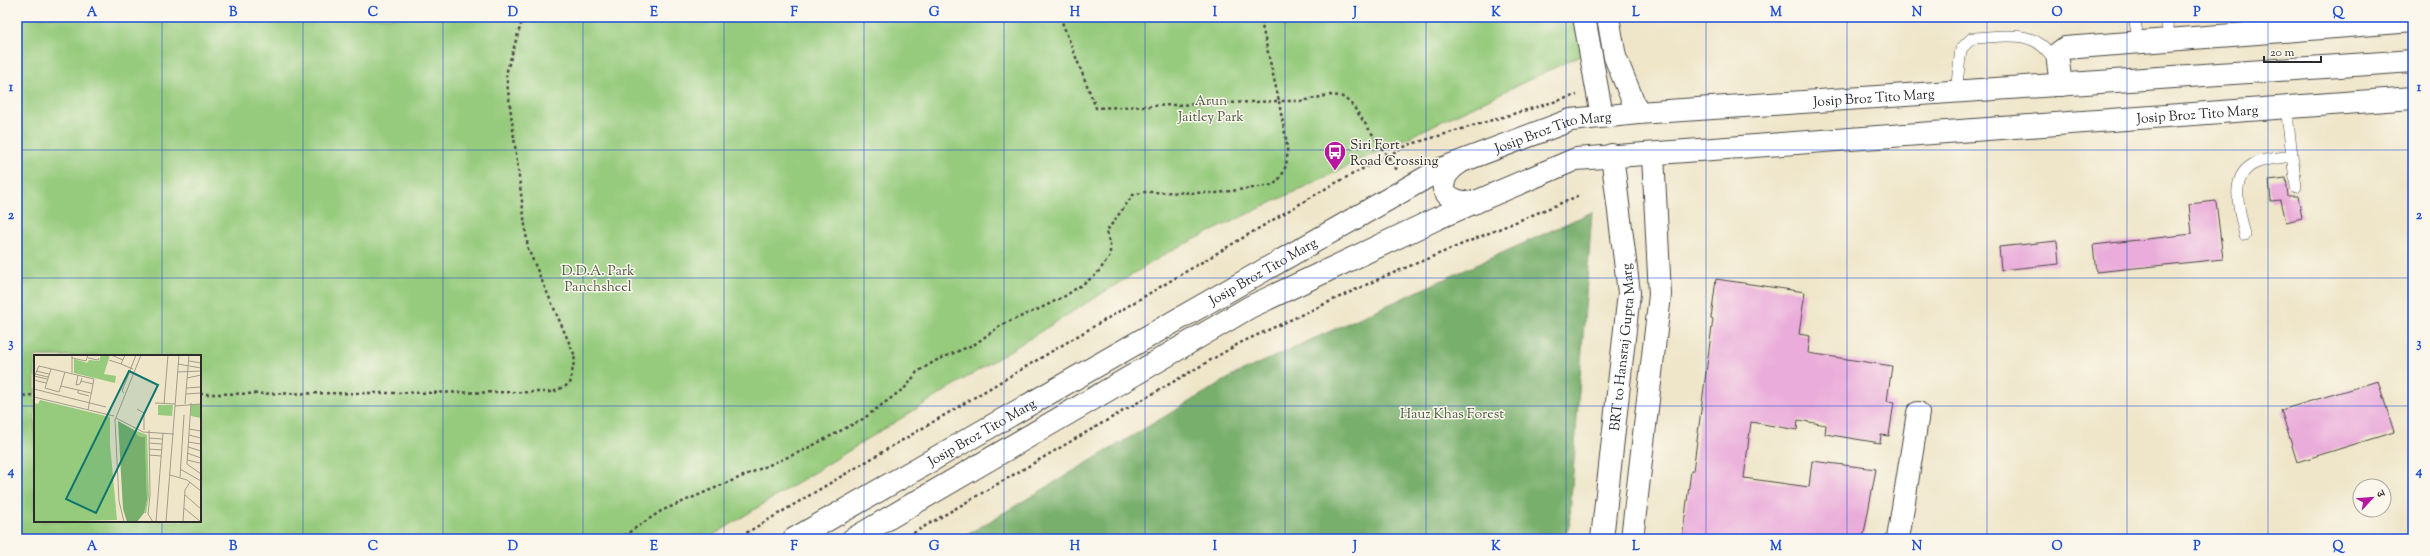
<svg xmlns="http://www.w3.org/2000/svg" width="2430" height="556" font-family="'Sorts Mill Goudy','Noto Serif Devanagari',serif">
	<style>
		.green { fill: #96cb7d; stroke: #607b54; fill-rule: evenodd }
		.forest { fill: #78af6c; stroke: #526d4c }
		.building { fill: #eaacda }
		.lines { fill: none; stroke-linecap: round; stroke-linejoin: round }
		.service-casing { stroke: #484743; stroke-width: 12 }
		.minor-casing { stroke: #484743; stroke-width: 24 }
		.tertiary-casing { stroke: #484743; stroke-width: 24 }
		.secondary-casing { stroke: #484743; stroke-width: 24 }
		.path { stroke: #484743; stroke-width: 2.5; stroke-dasharray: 3 3; stroke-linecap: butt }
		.service { stroke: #fff; stroke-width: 11 }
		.minor { stroke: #fff; stroke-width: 22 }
		.tertiary { stroke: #fff; stroke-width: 22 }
		.secondary { stroke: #fff; stroke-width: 22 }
		.grid { fill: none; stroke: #1d4ed8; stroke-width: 1; stroke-opacity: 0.55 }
		.labels { text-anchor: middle; stroke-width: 3; stroke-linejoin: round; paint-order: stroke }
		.street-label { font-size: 14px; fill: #2b2b2b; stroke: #fbf7ec }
		.park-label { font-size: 14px; fill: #4b5b44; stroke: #fbf7ec }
		.poi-label { font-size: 14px; fill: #2b2b2b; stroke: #fbf7ec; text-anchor: start }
		.inset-road { fill: none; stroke: #a19b8a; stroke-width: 1 }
		.view { fill: #0f766e; fill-opacity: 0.15; stroke: #0f766e; stroke-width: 2 }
		.inset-edge { fill: none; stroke: #2b2b2b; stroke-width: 2 }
		.neatline { fill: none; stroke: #1d4ed8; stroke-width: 1.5 }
		.grid-label { font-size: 13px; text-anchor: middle; font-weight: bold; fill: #1d4ed8 }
	</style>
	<rect width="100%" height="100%" fill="#fbf7ec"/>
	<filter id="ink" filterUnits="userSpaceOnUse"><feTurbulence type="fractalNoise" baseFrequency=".025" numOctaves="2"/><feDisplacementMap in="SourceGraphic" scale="8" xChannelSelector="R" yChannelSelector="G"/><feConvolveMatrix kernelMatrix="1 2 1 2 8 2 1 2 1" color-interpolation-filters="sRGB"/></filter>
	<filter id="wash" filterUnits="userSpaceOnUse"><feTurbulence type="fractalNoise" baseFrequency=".012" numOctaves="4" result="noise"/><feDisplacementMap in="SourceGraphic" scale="16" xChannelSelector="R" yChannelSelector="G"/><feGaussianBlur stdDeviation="0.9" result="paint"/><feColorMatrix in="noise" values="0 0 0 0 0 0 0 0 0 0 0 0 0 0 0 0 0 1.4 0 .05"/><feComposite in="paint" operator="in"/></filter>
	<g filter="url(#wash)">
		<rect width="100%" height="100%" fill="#efe6ca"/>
		<!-- green -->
		<path class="green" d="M17,17H1575L1583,54L1170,251L707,539H17ZM35,356H200V521H35Z"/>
		<!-- forest -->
		<path class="forest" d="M1592,212L1569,528L1562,539H960L1234,375Z"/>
		<g id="blocks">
			<!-- building -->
			<path class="building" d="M2286,178L2288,196H2298L2302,218L2286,222L2281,200L2271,201L2269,180Z
				M2216,201L2223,259L2096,272L2093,245L2192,234L2189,204Z
				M2057,241L2059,264L2001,270L1999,247Z
				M1716,279L1805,292L1799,334L1810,336L1808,353L1892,366L1887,401L1894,402L1889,436L1881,435L1880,443L1825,434L1826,425L1798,420L1797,430L1751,422L1744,478L1809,487L1812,461L1876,469L1863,539H1682L1691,471H1693L1713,319L1711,318Z
				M2378,381L2394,432L2297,462L2281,410Z"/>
		</g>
	</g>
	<g filter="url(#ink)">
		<use href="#blocks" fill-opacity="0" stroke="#484743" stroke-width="1"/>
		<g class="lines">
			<!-- service casing -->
			<g class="service-casing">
				<path id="service" d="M2134,17L2139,42
					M2165,17L2171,40
					M1956,92L1961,49L1972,38C2003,37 2037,27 2054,61
					M2286,107L2296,187
					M2245,235C2240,212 2227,175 2256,163C2267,158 2281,158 2292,156"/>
			</g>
			<!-- minor casing -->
			<g class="minor-casing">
				<path id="minor" d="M1898,539L1918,413"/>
			</g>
			<!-- tertiary casing -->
			<g class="tertiary-casing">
				<g id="tertiary">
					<path d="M1584,17L1602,116"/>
					<path d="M1608,17L1615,57L1638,113"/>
					<path d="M2061,85L2057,54L2065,48L2413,21"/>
					<path id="s1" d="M1602,539L1629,293L1612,155"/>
					<path d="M1632,539L1660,295L1653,155"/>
				</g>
			</g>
			<!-- secondary casing -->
			<g class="secondary-casing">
				<g id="secondary">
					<path d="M1459,163C1430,182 1445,206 1476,202"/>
					<path id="s2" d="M794,539L1441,169L1571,120L1638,113L2413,61"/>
					<path id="s3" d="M853,539L1250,307L1438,218L1576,159L2413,98"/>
				</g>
			</g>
			<!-- path -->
			<path class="path" d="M1060,17L1096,108L1279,101L1260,17
				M200,394L553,392L570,384L575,356L528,249L506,74L523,17
				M17,396L35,395
				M619,539L661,511L802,451L863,419L907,386L917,372L937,360L975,344L1003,324L1039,309L1065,296L1096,275L1110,256V244L1106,232L1133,195L1145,192L1217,193L1273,185C1299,164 1282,129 1279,101H1302L1330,95L1341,96L1351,103L1397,170
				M736,539L1330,186L1408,145L1577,95
				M903,539L1240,343L1381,278L1578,196"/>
			<!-- service -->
			<use href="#service" class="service"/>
			<!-- minor -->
			<use href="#minor" class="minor"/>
			<!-- tertiary -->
			<use href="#tertiary" class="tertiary"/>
			<!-- secondary -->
			<use href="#secondary" class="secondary"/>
		</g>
	</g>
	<!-- grid -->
	<path class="grid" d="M162,17V356M303,17V539M443,17V539M583,17V539M724,17V539M864,17V539M1004,17V539M1145,17V539M1285,17V539M1426,17V539M1566,17V539M1706,17V539M1847,17V539M1987,17V539M2127,17V539M2268,17V539M17,150H2413M17,278H2413M17,406H35M200,406H2413M162,521V539"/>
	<!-- icons -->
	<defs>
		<g id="bus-pin" transform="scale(1.15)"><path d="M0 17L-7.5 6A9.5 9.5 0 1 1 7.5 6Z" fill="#b5179e" stroke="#fbf7ec"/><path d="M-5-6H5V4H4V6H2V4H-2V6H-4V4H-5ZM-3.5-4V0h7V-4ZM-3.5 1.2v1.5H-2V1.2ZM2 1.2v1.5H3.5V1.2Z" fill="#fff"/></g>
	</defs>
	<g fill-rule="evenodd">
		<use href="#bus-pin" x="1335" y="152"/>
	</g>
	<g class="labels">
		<!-- street labels -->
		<g class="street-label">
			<text dy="5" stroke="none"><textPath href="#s2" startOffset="1188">Josip Broz Tito Marg</textPath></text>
			<text dy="5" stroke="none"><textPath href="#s3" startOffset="1441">Josip Broz Tito Marg</textPath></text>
			<text dy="5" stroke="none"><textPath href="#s2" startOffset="864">Josip Broz Tito Marg</textPath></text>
			<text dy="5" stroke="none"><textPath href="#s2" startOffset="540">Josip Broz Tito Marg</textPath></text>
			<text dy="5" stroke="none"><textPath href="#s1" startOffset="193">BRT to Hansraj Gupta Marg</textPath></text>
			<text dy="5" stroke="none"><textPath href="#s2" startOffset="216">Josip Broz Tito Marg</textPath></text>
		</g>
		<!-- park labels -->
		<g class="park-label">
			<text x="1211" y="105">Arun<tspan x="1211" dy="16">Jaitley Park</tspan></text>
			<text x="598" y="275">D.D.A. Park<tspan x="598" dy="16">Panchsheel</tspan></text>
			<text x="1452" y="418">Hauz Khas Forest</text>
		</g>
		<!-- poi labels -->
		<g class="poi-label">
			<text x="1350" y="149">Siri Fort<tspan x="1350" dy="16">Road Crossing</tspan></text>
		</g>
	</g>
	<!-- overview -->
	<g transform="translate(34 355)">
		<rect width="167" height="167" fill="#efe6ca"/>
		<path d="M67,0H76L70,19L82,21L81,28L40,18V4L53,8L55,5L65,6ZM6,45L76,62V89L83,165L0,167V48L4,49ZM167,49V63L157,61V50ZM124,50H139L138,61L124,60ZM100,75L113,80L115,141L112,158H110L113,145L111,82L104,81Z" fill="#96cb7d"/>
		<path d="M84,66L100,75L104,81L111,82L113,145L110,158L103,167H93L89,154Z" fill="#78af6c"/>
		<path class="inset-road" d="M77,0L89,5M91,0L87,9L99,14M38,3L52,6L54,0M54,3L64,5L65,3M75,5L87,9M155,6L167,8M144,9L167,13M17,14L11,33L25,37L31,17M2,16L15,19M144,17L167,16M38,18V0M1,19L14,22M44,20L42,30L46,29L48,23M0,21L13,24M0,22L5,11L60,24L54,55M153,23L167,20M0,25L12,28M47,26L59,29M27,31L57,38M153,33L167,32M0,34L72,52M44,35V38L55,41M90,38L88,36L102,0M152,39L167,38M0,42L80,61M121,48L141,49M157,48L153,109L167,119M130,49L134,0M151,49L155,0M141,51L167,49M103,54L110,58V75M82,63L109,77L140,79M155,74L167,76M115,75L116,140L114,159L119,167M155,80L167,83M115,83L128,84M154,87L167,89M115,88L128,89M154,92L167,96M115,94L128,95M153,98L167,103M115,100L127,101M153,105L166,108M146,114L167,126M136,120L153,125L167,136M146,122L150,60M151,140L167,154M150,153L167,167M90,167L85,146L81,65L107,0M122,167L129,78M132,167L145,0M149,167L151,135L156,127"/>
		<path class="view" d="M95,16L124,30L62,158L32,144Z"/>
		<rect width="167" height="167" class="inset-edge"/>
	</g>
	<!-- margin -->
	<rect width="2430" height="556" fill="none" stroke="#fbf7ec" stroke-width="44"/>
	<!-- north arrow -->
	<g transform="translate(2372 498) rotate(64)"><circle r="19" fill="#fbf7ec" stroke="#a8a59f"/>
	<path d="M0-3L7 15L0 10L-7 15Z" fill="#b5179e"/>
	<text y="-6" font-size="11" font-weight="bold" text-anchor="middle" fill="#2b2b2b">उ</text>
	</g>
	<!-- scale -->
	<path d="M2264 56v6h57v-6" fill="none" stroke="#2b2b2b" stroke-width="2"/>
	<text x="2270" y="56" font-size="12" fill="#2b2b2b" stroke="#fbf7ec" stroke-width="3" paint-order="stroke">20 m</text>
	<rect x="22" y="22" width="2386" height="512" class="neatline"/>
	<g class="grid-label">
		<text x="92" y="16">A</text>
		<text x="233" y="16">B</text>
		<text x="373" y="16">C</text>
		<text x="513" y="16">D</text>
		<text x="654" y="16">E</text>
		<text x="794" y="16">F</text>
		<text x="934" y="16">G</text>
		<text x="1075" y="16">H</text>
		<text x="1215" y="16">I</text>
		<text x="1355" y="16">J</text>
		<text x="1496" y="16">K</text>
		<text x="1636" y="16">L</text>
		<text x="1776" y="16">M</text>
		<text x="1917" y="16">N</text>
		<text x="2057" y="16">O</text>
		<text x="2197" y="16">P</text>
		<text x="2338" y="16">Q</text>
		<text x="11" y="91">1</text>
		<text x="2419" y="91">1</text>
		<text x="11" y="219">2</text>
		<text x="2419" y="219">2</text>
		<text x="11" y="347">3</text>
		<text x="2419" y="347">3</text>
		<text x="11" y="475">4</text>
		<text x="2419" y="475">4</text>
		<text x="92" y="550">A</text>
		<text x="233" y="550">B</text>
		<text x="373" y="550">C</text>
		<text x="513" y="550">D</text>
		<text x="654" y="550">E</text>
		<text x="794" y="550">F</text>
		<text x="934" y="550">G</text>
		<text x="1075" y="550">H</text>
		<text x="1215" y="550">I</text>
		<text x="1355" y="550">J</text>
		<text x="1496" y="550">K</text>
		<text x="1636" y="550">L</text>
		<text x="1776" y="550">M</text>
		<text x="1917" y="550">N</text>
		<text x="2057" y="550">O</text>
		<text x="2197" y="550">P</text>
		<text x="2338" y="550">Q</text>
	</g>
</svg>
